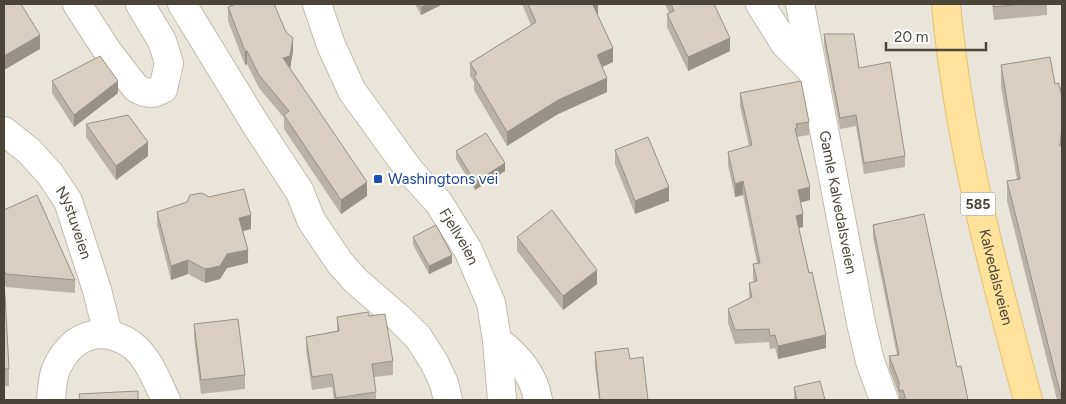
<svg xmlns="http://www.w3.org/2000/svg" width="1066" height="404" font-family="Figtree,sans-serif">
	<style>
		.residential { fill: #eae5da }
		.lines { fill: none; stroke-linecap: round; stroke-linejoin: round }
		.minor-casing { stroke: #c2bbae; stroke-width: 30 }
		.major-casing { stroke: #e6c16a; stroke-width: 30 }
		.minor { stroke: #fff; stroke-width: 28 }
		.major { stroke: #ffe39c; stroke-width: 28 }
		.wall { fill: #bab2a6 }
		.shaded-wall { fill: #979187 }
		.building { fill: #d8cfc1; stroke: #979187 }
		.transit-dot { fill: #1a4fb4; stroke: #fff; stroke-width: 2 }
		.labels { text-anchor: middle; stroke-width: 4; stroke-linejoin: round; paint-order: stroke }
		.shield { fill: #fff; stroke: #817c74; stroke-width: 1 }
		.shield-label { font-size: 14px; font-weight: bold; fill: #4b4439 }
		.transit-label { font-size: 15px; fill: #164399; stroke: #fff; text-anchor: start }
		.street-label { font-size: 15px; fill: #4b4439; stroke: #fff }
	</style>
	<rect width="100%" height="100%" fill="#f6f3ec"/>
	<!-- residential -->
	<path class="residential" d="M4,4H1062V400H4Z"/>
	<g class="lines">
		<!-- minor casing -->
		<g class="minor-casing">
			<g id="minor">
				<path d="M77,4L108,52L136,88L144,92L153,93L163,89L169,63L162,41L140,4"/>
				<path d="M182,4L256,125L300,192L311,220L321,235L340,263L356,281L400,319L418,337L434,362L444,383L448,400"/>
				<path id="s1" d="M317,4L331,45L352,91L410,171L439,203L468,250L491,303L497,340L502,400"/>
				<path d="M760,4L785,44L813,72"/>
				<path id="s2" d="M800,4L861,323L870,361L884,400"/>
				<path id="s3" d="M4,131L29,151L50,174L68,201L97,290L108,334"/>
				<path d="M497,340C517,356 534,374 538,400"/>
				<path d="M51,400C52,389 52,377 57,367C72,335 102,324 132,345C149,358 157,382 166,400"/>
			</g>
		</g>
		<!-- major casing -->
		<g class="major-casing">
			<g id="major">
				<path id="s4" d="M946,4C958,139 993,270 1028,400"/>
			</g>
		</g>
		<!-- minor -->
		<use href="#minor" class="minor"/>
		<!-- major -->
		<use href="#major" class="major"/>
	</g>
	<!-- wall -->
	<path class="wall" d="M415,4H443L421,15Z
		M522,4H598V15L613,62L602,67L607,92L558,114L507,146L474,90V82L470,76V63L531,25Z
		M665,4H714L730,51L688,71L667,27V14L669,13Z
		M992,4H1047V15L994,20Z
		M228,7L293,51L290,68L367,196L341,214L284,129V118L259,88L247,64L245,65L228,21Z
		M824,34L859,68L905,156V167L864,174L856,126L840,129L824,45Z
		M1001,65L1062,400H1057L1007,201V181L1017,180L1001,86Z
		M52,81L118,93L74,127L52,93Z
		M740,93L809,122V135L797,137L810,200L801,202L803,227L799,228L826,348L778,359L775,348L770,349L769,342L735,344L728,323V309L749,298V283L754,282L753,278V264L757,263L743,195L735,197L728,165V152L749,146L740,106Z
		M86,124L148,156L116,180L86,137Z
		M615,150L669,201L635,214L615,164Z
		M456,151L505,171L475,190L456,159Z
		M4,210L75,280V293L6,287L4,283Z
		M157,212L251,229L243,231L248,263L227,268L220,279L205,283L188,274L171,280L157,225Z
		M873,225L957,367L968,400H899V395L889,368V356L897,355L873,237Z
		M413,237L452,263L429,274L413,245Z
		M517,237L597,284L563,310L517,251Z
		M4,295L9,369V386H4Z
		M369,316L393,361V375L374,377L376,392V400H334L332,387L312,390L306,350V337L337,331V317Z
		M194,324L245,375V389L201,394L194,338Z
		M595,352L630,359L648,400H599L595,366Z
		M794,387L825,400H794Z"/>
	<!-- shaded-wall -->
	<path class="shaded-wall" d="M428,4H443L421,15V7Z
		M596,4H598V17L593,5Z
		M40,35V49L4,70V56Z
		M293,38V51L290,69L283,58Z
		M730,38V51L688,71V57Z
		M613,48V62L597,69V55Z
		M245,51H247V64L245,65Z
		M607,78V92L558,114L507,146V132L558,100Z
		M118,81V93L74,127V115Z
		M1062,126V147L1060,146Z
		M148,142V156L116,180V166Z
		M505,163V171L475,190V182Z
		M743,181V195L735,197V184Z
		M367,182V196L341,214V200Z
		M669,187V201L635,214V201Z
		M810,187V200L798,203V190Z
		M803,214V227L796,229V216Z
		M251,215V229L239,232V218Z
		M248,250V263L227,268L220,279L205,283V269L227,254Z
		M452,255V263L429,274V266Z
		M188,260V274L171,280V266Z
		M597,270V284L563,310V296Z
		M826,335V348L778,359V346Z"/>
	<!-- building -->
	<path class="building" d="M4,4H21L40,35L4,56Z
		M236,4H274L286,32L293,38L290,56L283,58L367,182L341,200L284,115L289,111L259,75L247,51H245L228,7Z
		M419,4H428L421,7Z
		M528,4H596L593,5L613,48L597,55L607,78L558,100L507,132L474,76L477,74L470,63L536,22Z
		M671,4H714L730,38L688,57L667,14L674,11Z
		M993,4H1023L994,7Z
		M824,34H854L859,68L890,62L905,156L864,163L856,115L840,118Z
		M100,56L118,81L74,115L52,81Z
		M1050,57L1055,84L1059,83V87H1060L1062,98V126L1060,146L1062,145V400L1007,181L1020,179L1001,65Z
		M801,81L809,122L796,124L797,128L795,129L810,187L798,190L803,214L796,216L809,273L812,272L826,335L778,346L775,335L770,336L769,329L735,330L728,309L752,297L749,283L757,281L753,264L760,263L743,181L735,184L728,152L752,145L740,93Z
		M128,115L148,142L116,166L86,124Z
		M486,133L505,163L475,182L456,151Z
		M648,137L669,187L635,201L615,150Z
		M244,189L251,215L239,218L248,250L227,254L220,266L205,269L188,260L171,266L157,212L187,202L190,195L202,193L209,197Z
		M37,195L75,280L6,274L4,270V210Z
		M552,210L597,270L563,296L517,237Z
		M924,214L957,367L961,366L968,400H906L903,390L899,391V382L889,356L899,355L873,225Z
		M436,225L452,255L429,266L413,237Z
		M4,295H5L9,369H4Z
		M368,312L369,316L385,314L393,361L372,364L376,392L336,398L332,374L312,377L306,337L339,331L337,317Z
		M238,319L245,375L201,380L194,324Z
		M628,348L630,359L643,357L648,400H600L595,352Z
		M820,381L825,400H797L794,387Z
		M138,391V400H80L79,394Z"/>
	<!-- markers -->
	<rect class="transit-dot" x="373" y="174" width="10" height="10" rx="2.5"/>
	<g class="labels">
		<!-- shield labels -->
		<rect class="shield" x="960.5" y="192.5" width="35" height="23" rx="4"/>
		<g class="shield-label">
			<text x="978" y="209">585</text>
		</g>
		<!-- transit labels -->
		<g class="transit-label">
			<text x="388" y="184">Washingtons vei</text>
		</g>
		<!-- street labels -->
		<g class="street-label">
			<text dy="5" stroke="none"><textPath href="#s2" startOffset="202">Gamle Kalvedalsveien</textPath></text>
			<text dy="5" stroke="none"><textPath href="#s3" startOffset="118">Nystuveien</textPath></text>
			<text dy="5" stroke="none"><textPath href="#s1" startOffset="275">Fjellveien</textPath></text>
			<text dy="5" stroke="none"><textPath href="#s4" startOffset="278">Kalvedalsveien</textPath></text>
		</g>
	</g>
	<!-- border -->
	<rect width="1066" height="404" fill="none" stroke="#4b4439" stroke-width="10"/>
	<!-- scale -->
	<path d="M886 42v8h100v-8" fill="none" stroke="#4b4439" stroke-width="2.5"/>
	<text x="894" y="42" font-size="15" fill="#4b4439" stroke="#ffffff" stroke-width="4" paint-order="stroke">20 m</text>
</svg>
